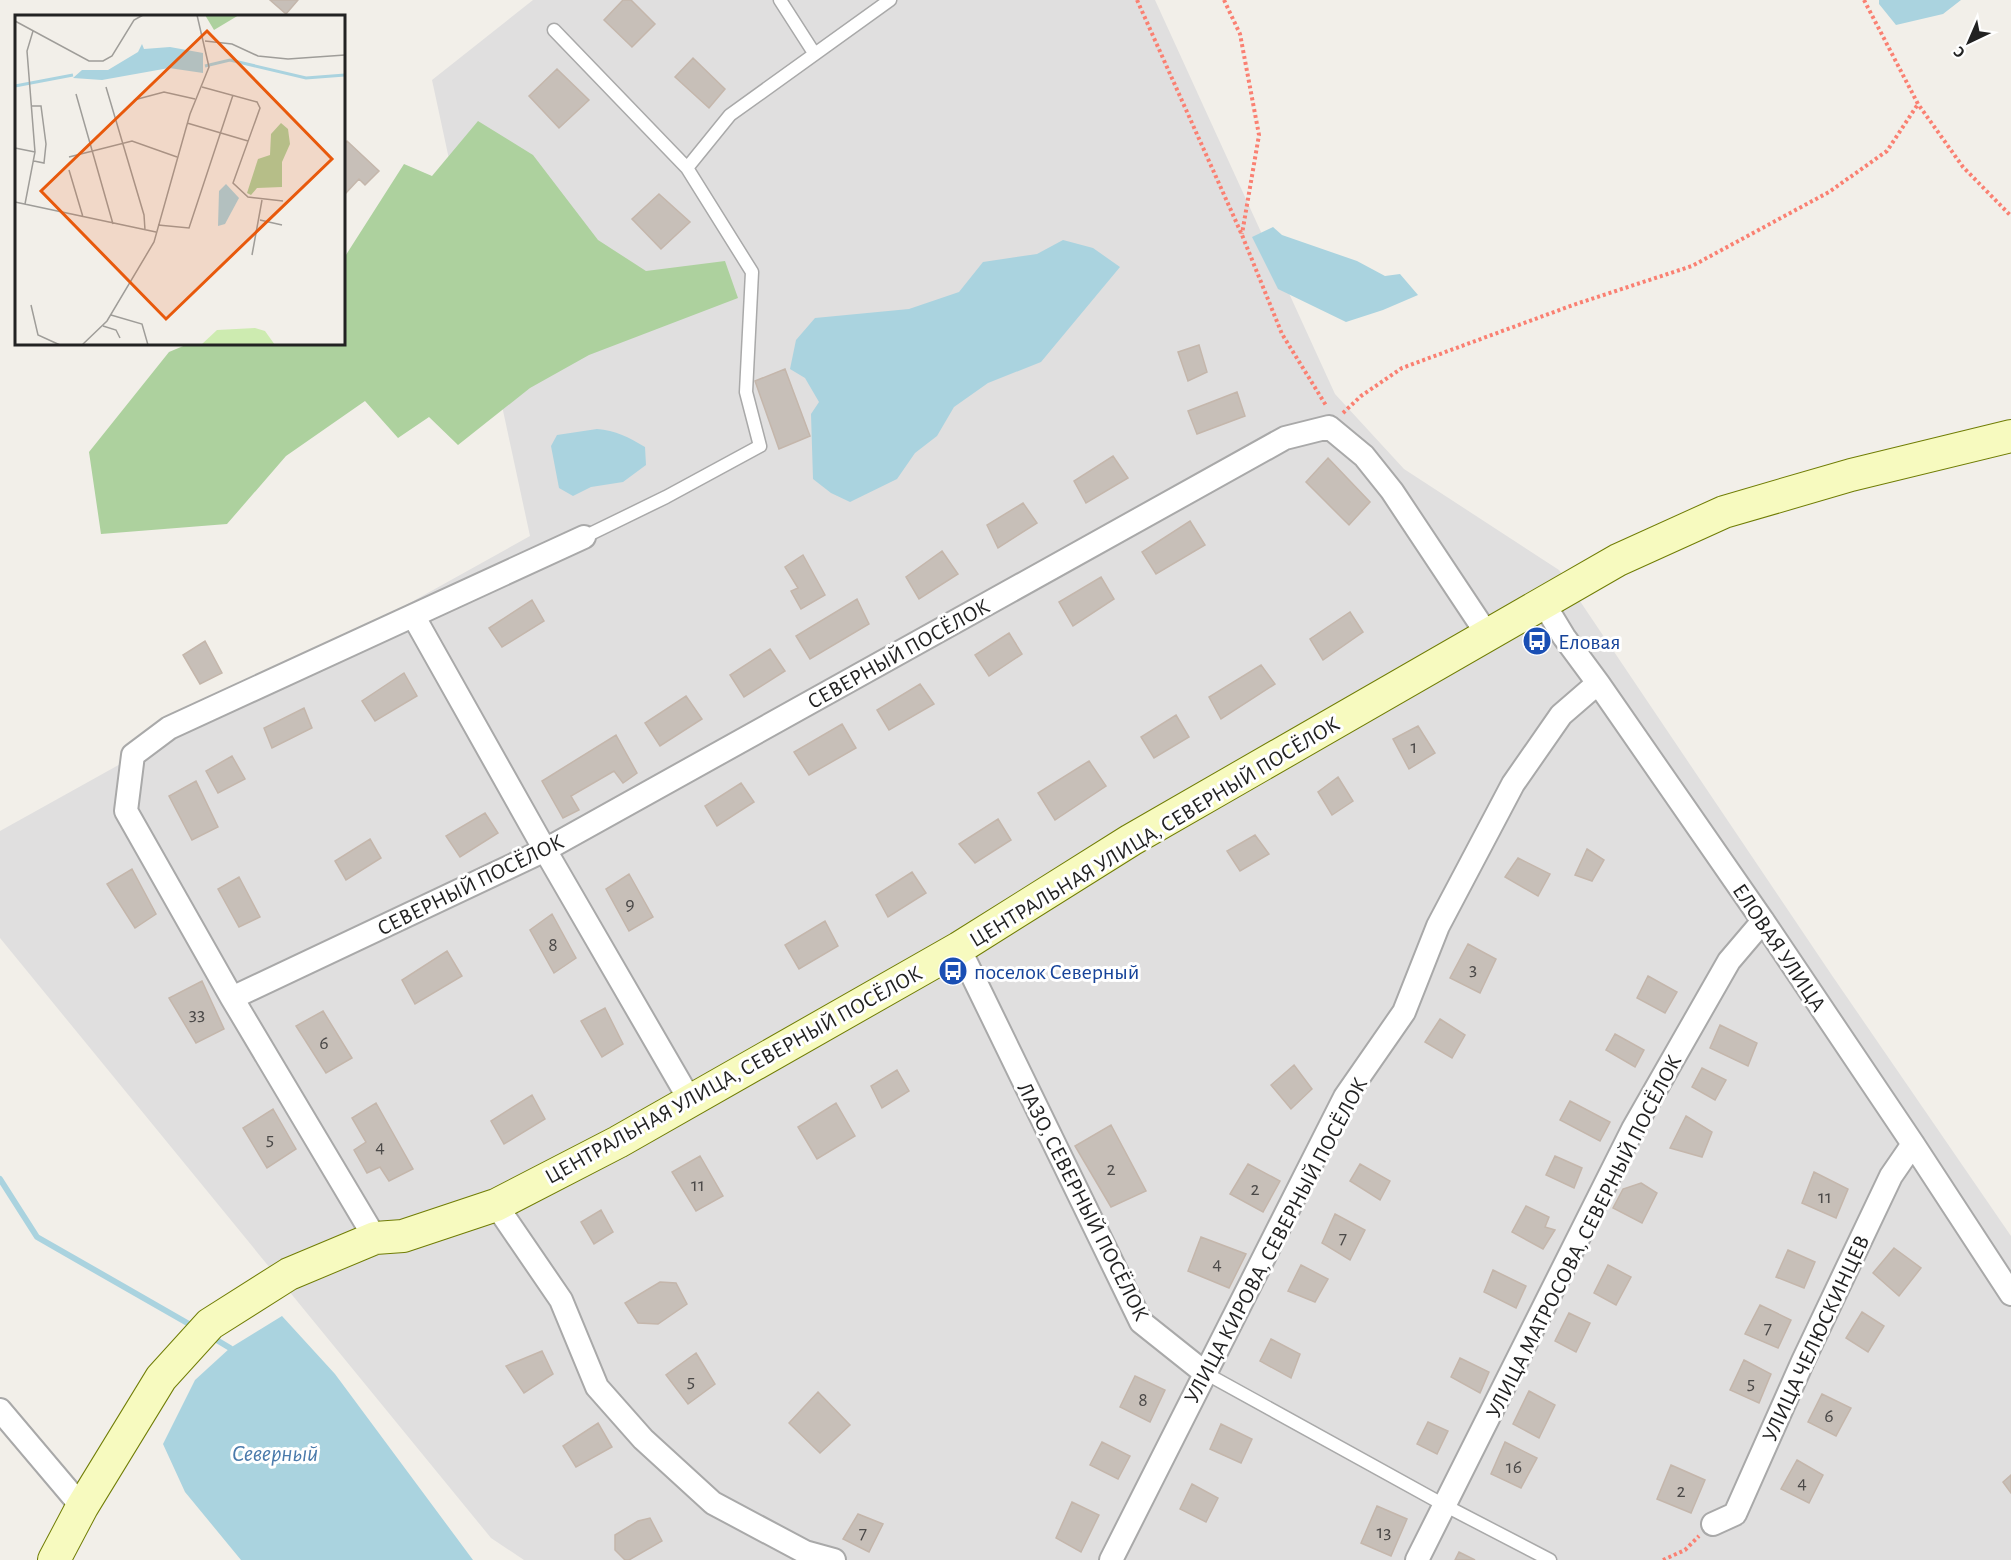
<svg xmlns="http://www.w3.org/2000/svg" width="2011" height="1560" font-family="'Alegreya Sans',sans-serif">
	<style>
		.residential { fill: #e0dfdf }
		.forest { fill: #add19e }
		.water { fill: #aad3df }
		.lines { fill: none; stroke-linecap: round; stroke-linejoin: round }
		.stream { stroke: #aad3df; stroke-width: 6 }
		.building { fill: #c7bfb8; stroke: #c4b6ab; stroke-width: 1.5 }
		.lane-casing { stroke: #a9a9a9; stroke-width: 15 }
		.street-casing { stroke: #a9a9a9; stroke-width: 26 }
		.secondary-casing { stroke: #707d05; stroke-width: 34 }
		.path { stroke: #fa8072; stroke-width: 4; stroke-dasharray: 3 3; stroke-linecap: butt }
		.lane { stroke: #fff; stroke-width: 12 }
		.street { stroke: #fff; stroke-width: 22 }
		.secondary { stroke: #f7fabf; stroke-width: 32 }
		.labels { text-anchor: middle; stroke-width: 6; stroke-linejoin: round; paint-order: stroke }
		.number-label { font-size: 20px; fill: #4b4948 }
		.transit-label { font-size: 22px; fill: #164399; stroke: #fff; text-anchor: start }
		.street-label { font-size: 22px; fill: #222; stroke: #fff }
		.water-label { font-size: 24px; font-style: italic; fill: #4a7aab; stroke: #fff }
		.inset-river { fill: none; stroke: #aad3df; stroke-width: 3 }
		.inset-road { fill: none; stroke: #9f9d99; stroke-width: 1.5 }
		.view { fill: #e8590c; fill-opacity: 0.15; stroke: #e8590c; stroke-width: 3 }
		.inset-edge { fill: none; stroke: #222; stroke-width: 3 }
	</style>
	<rect width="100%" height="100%" fill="#f2efe9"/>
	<!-- residential -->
	<path class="residential" d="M533,0H1155L1335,394L1404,469L1559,570L1831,974L2011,1236V1560H524L491,1538L0,938V831L530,536L432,80Z"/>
	<!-- forest -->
	<path class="forest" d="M478,121L533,155L598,240L646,271L725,261L738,298L589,355L530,388L458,445L429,417L398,438L365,401L286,456L227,524L101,534L89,452L169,352L188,344H344V258L404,164L432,176Z"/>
	<!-- water -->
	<path class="water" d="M1879,0H1961L1943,14L1896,25L1879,4Z
		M1273,227L1282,235L1357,261L1385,276L1400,274L1418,295L1383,310L1346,322L1278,289L1252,237Z
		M1063,240L1093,248L1120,267L1041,362L988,383L954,407L937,436L915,453L897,479L850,502L831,493L813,479L811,414L819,402L805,378L790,369L796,340L815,318L909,309L959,292L983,262L1037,254Z
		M597,429C615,430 630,438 645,447L646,465L623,482L591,487L573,496L559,488L551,446L557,435Z
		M282,1316L335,1374L473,1560H241L185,1492L163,1444L195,1380L230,1348Z"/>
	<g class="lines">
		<!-- stream -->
		<path class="stream" d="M0,1179L37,1237L196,1328
			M210,1336L230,1348"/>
	</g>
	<!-- building -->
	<path class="building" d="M270,0H298L286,14Z
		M623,0H631L655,24L632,47L604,20Z
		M693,58L725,89L709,108L675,77Z
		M557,69L589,100L559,128L529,96Z
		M347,141L379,171L365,185L359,179L344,195V144Z
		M659,194L690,222L661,249L632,219Z
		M1199,345L1207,372L1188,381L1178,352Z
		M785,369L810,436L779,449L755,381Z
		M1237,392L1245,416L1197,434L1188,411Z
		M1113,456L1128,478L1086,503L1074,481Z
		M1328,458L1370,502L1349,525L1306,482Z
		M1023,503L1037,523L998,548L987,525Z
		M1190,521L1205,545L1156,574L1142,552Z
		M942,551L958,574L919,599L906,577Z
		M803,555L825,595L801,609L791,591L798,588L785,567Z
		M1101,577L1114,599L1073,626L1059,602Z
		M857,599L869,624L810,659L796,636Z
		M532,600L544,621L502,647L489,628Z
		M1350,612L1363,632L1323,660L1310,639Z
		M1009,633L1022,654L989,676L975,655Z
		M205,641L222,673L200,684L183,655Z
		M770,649L785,671L744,697L730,675Z
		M1261,665L1275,684L1221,719L1209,697Z
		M404,673L417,696L375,721L362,701Z
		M920,684L934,704L889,730L877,710Z
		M686,696L702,719L660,746L645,723Z
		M304,708L312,728L272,748L264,728Z
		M1176,715L1189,737L1154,758L1141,737Z
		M842,724L856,748L809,775L794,752Z
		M1418,726L1435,753L1409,769L1393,739Z
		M616,735L637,773L623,783L614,771L571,796L579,810L563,818L542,781Z
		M232,756L245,779L218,793L206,771Z
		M1089,761L1106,786L1055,820L1038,793Z
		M1338,777L1353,801L1332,815L1318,792Z
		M196,781L218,827L192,840L169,796Z
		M741,783L754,802L717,826L705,806Z
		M485,813L498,833L460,857L446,836Z
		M998,819L1011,840L975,863L959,844Z
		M1255,835L1269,854L1240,871L1227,851Z
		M370,839L381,858L346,880L335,861Z
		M1587,849L1604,860L1592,881L1575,875Z
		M1518,858L1550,874L1538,896L1505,877Z
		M132,869L156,914L135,928L107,884Z
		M912,872L926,893L888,917L876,895Z
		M629,874L653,917L629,931L606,889Z
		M239,877L260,917L239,927L218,889Z
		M552,914L576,958L554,973L530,930Z
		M825,921L838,946L799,969L785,945Z
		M1468,944L1496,959L1480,993L1450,978Z
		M447,951L462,976L415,1004L402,980Z
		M1648,976L1677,992L1665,1013L1637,998Z
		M202,981L224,1029L196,1043L169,998Z
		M605,1008L623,1044L602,1057L581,1021Z
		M323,1011L352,1058L326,1073L296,1026Z
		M1440,1019L1465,1035L1452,1058L1425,1042Z
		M1720,1025L1757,1043L1748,1066L1710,1048Z
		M1615,1034L1644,1050L1635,1067L1606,1050Z
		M1294,1065L1312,1089L1291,1109L1271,1085Z
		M1702,1068L1726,1080L1715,1100L1692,1087Z
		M897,1070L909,1091L882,1108L871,1086Z
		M532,1095L545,1119L504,1144L491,1121Z
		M1570,1101L1610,1122L1600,1141L1560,1120Z
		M376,1103L413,1169L389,1181L380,1167L367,1173L354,1150L366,1142L352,1118Z
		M836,1103L855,1136L817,1159L798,1127Z
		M273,1109L296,1149L267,1168L243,1128Z
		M1686,1116L1712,1132L1702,1157L1670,1148Z
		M1111,1125L1146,1191L1111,1207L1075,1146Z
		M700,1156L723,1196L696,1211L672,1172Z
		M1555,1156L1582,1168L1574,1188L1546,1175Z
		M1248,1164L1280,1181L1263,1212L1230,1194Z
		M1360,1164L1390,1181L1380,1200L1350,1181Z
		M1814,1172L1848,1189L1836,1218L1802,1203Z
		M1641,1183L1657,1193L1642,1223L1613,1208L1623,1189Z
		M1526,1206L1549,1217L1545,1227L1555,1230L1543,1249L1512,1232Z
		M601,1210L613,1232L594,1244L581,1222Z
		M1335,1214L1365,1230L1350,1260L1322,1243Z
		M1201,1237L1246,1254L1229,1288L1188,1271Z
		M1894,1248L1921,1268L1899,1296L1873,1273Z
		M1788,1250L1815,1262L1804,1288L1776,1277Z
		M1301,1265L1328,1279L1315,1302L1288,1291Z
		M1608,1265L1631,1277L1616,1305L1594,1293Z
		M1493,1270L1526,1286L1516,1308L1484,1292Z
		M660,1282L676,1283L687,1304L658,1324L638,1323L625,1303Z
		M1760,1305L1791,1320L1778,1348L1745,1334Z
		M1862,1312L1884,1326L1868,1352L1846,1338Z
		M1569,1313L1590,1323L1576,1352L1555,1341Z
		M1271,1339L1300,1354L1291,1378L1260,1361Z
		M542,1351L553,1374L524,1393L506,1366Z
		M696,1353L715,1384L688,1404L666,1375Z
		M1460,1358L1489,1372L1480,1393L1451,1377Z
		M1744,1360L1771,1374L1759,1403L1730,1390Z
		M1135,1376L1165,1390L1150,1422L1120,1407Z
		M1529,1391L1555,1405L1539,1438L1513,1424Z
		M818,1392L850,1425L820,1453L789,1423Z
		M1822,1394L1851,1408L1836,1436L1808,1422Z
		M1428,1422L1448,1431L1437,1454L1417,1444Z
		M598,1423L612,1447L576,1467L563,1446Z
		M1221,1424L1252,1439L1241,1463L1210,1449Z
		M1102,1442L1130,1456L1118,1479L1090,1465Z
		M1505,1442L1537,1458L1521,1488L1491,1474Z
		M1797,1460L1823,1475L1809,1503L1781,1489Z
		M1671,1465L1705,1480L1691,1513L1657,1499Z
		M2011,1475V1493L2003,1482Z
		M1192,1484L1218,1498L1206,1522L1180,1509Z
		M1072,1502L1099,1515L1081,1552L1056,1538Z
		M1377,1506L1407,1519L1391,1556L1361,1543Z
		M858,1514L883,1524L869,1552L843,1539Z
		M650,1518L662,1541L629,1560H625L615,1550V1535L638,1521Z
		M1459,1552L1475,1560H1455Z"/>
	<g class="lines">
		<!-- lane casing -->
		<g class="lane-casing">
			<path id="lane" d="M780,0L814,53
				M554,30L687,168L752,272L746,392L760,446L666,497L584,537
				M687,168L730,115L890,0
				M1205,1373L1446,1506L1550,1560"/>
		</g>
		<!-- street casing -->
		<g class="street-casing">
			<path id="street" d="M1544,604L1564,637L1598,683L1763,921L1913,1144L2011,1294
				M414,617L545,850L691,1102
				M959,948L1141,1322L1205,1373
				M232,998L545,850L1285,438L1329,427L1364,456L1392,491L1487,634
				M496,1205L561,1300L597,1387L643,1439L713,1503L805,1552L834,1560
				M375,1238L232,998L126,811L133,755L169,728L584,537
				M0,1410L82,1507
				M1713,1524L1735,1514L1803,1361L1891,1176L1913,1144
				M1111,1560L1345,1097L1404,1012L1438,926L1513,784L1561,715L1598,683
				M1417,1560L1633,1129L1729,961L1763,921"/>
		</g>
		<!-- secondary casing -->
		<g class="secondary-casing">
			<path id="secondary" d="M54,1560L82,1507L161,1378L210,1324L289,1274L375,1238L403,1236L496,1205L618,1142L959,948L1131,840L1618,560L1724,512L1851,475L2011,436"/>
		</g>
		<!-- path -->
		<path class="path" d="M1137,0L1242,235L1282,334L1327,407
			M1224,0L1240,34L1259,135L1242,234
			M1864,0L1918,104L1963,167L2011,216
			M1343,413L1361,396L1402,368L1573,305L1692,266L1829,192L1887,151L1918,104
			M1663,1560L1685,1550L1699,1536"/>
		<!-- lane -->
		<use href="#lane" class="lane"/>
		<!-- street -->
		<use href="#street" class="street"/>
		<!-- secondary -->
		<use href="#secondary" class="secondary"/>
	</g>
	<!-- icons -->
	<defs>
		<g id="bus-disc" transform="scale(1.5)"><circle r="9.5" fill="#1a4fb4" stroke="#fff"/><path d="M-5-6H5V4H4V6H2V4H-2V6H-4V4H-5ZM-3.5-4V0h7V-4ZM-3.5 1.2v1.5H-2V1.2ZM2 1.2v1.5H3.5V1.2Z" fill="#fff"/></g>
	</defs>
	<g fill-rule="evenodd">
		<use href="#bus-disc" x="1537" y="641"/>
		<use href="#bus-disc" x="953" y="971"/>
	</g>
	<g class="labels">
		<!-- number labels -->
		<g class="number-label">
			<text x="1414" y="753">1</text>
			<text x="630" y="910">9</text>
			<text x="553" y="951">8</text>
			<text x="1473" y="975">3</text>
			<text x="197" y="1020">33</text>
			<text x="324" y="1049">6</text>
			<text x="270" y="1145">5</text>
			<text x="380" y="1153">4</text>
			<text x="1111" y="1175">2</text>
			<text x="698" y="1191">11</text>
			<text x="1255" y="1195">2</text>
			<text x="1825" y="1203">11</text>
			<text x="1343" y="1244">7</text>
			<text x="1217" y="1270">4</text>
			<text x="1768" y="1334">7</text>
			<text x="691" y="1387">5</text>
			<text x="1751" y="1389">5</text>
			<text x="1143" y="1406">8</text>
			<text x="1829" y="1422">6</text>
			<text x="1514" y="1473">16</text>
			<text x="1802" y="1489">4</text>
			<text x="1681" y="1497">2</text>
			<text x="1384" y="1538">13</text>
			<text x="863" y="1539">7</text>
		</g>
		<!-- transit labels -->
		<g class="transit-label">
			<text x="1558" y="649">Еловая</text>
			<text x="974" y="979">поселок Северный</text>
		</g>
		<!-- street labels -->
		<g class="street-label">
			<text transform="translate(898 653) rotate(-29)" y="8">СЕВЕРНЫЙ ПОСЁЛОК</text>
			<text transform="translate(1154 831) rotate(-31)" y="8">ЦЕНТРАЛЬНАЯ УЛИЦА, СЕВЕРНЫЙ ПОСЁЛОК</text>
			<text transform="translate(470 884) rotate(-26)" y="8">СЕВЕРНЫЙ ПОСЁЛОК</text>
			<text transform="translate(1780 947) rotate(56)" y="8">ЕЛОВАЯ УЛИЦА</text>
			<text transform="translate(733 1074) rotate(-29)" y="8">ЦЕНТРАЛЬНАЯ УЛИЦА, СЕВЕРНЫЙ ПОСЁЛОК</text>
			<text transform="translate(1084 1201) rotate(63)" y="8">ЛАЗО, СЕВЕРНЫЙ ПОСЁЛОК</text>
			<text transform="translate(1583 1236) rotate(-63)" y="8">УЛИЦА МАТРОСОВА, СЕВЕРНЫЙ ПОСЁЛОК</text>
			<text transform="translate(1275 1240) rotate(-62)" y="8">УЛИЦА КИРОВА, СЕВЕРНЫЙ ПОСЁЛОК</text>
			<text transform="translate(1815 1338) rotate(-65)" y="8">УЛИЦА ЧЕЛЮСКИНЦЕВ</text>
		</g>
		<!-- water labels -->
		<g class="water-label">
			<text x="275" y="1461">Северный</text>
		</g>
	</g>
	<!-- overview -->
	<g transform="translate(15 15)">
		<rect width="330" height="330" fill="#f2efe9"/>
		<path d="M240,313L250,316L260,330H186L202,315Z" fill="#cdebb0"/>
		<path d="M190,0H224L199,15ZM266,108L273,114L275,129L267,147V172L242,173L236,180L232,178L243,144L255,140L256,119Z" fill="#add19e"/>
		<path d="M127,29L129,34L155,32L188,38V58L154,53L87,65L58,63L67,55H93L123,37ZM211,169L224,183L210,209L203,211L204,176Z" fill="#aad3df"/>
		<path class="inset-river" d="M190,51L215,45L291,63L330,60M0,71L58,60"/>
		<path class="inset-road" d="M0,6L74,46H88L97,41L119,5L128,0M190,26L217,29L243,41L273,44L330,40M91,72L129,200L130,215M187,72L242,87L245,93L218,168L233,182L268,186M61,79L98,209M119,85L149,77L180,84M16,91H26L31,129L29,148L19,146M172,108L233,126M0,133L20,137M54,142L117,126L162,142M54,155L68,202M0,187L141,217M10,189L20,137L12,36L18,16M245,205L267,210M143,210L174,213L218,80M237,240L247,185M16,290L23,320L45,330M96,300L127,309L133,330M88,311L101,315L105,323M67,330L92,306L139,227L175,99L194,52L182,0"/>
		<path class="view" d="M192,16L317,144L151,304L26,176Z"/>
		<rect width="330" height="330" class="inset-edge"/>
	</g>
	<!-- north arrow -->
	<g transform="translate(1969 42) rotate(224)" stroke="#ffffff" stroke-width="4.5" paint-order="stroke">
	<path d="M0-4.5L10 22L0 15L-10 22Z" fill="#222222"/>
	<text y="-9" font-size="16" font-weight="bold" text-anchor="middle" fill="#222222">С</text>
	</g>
</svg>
